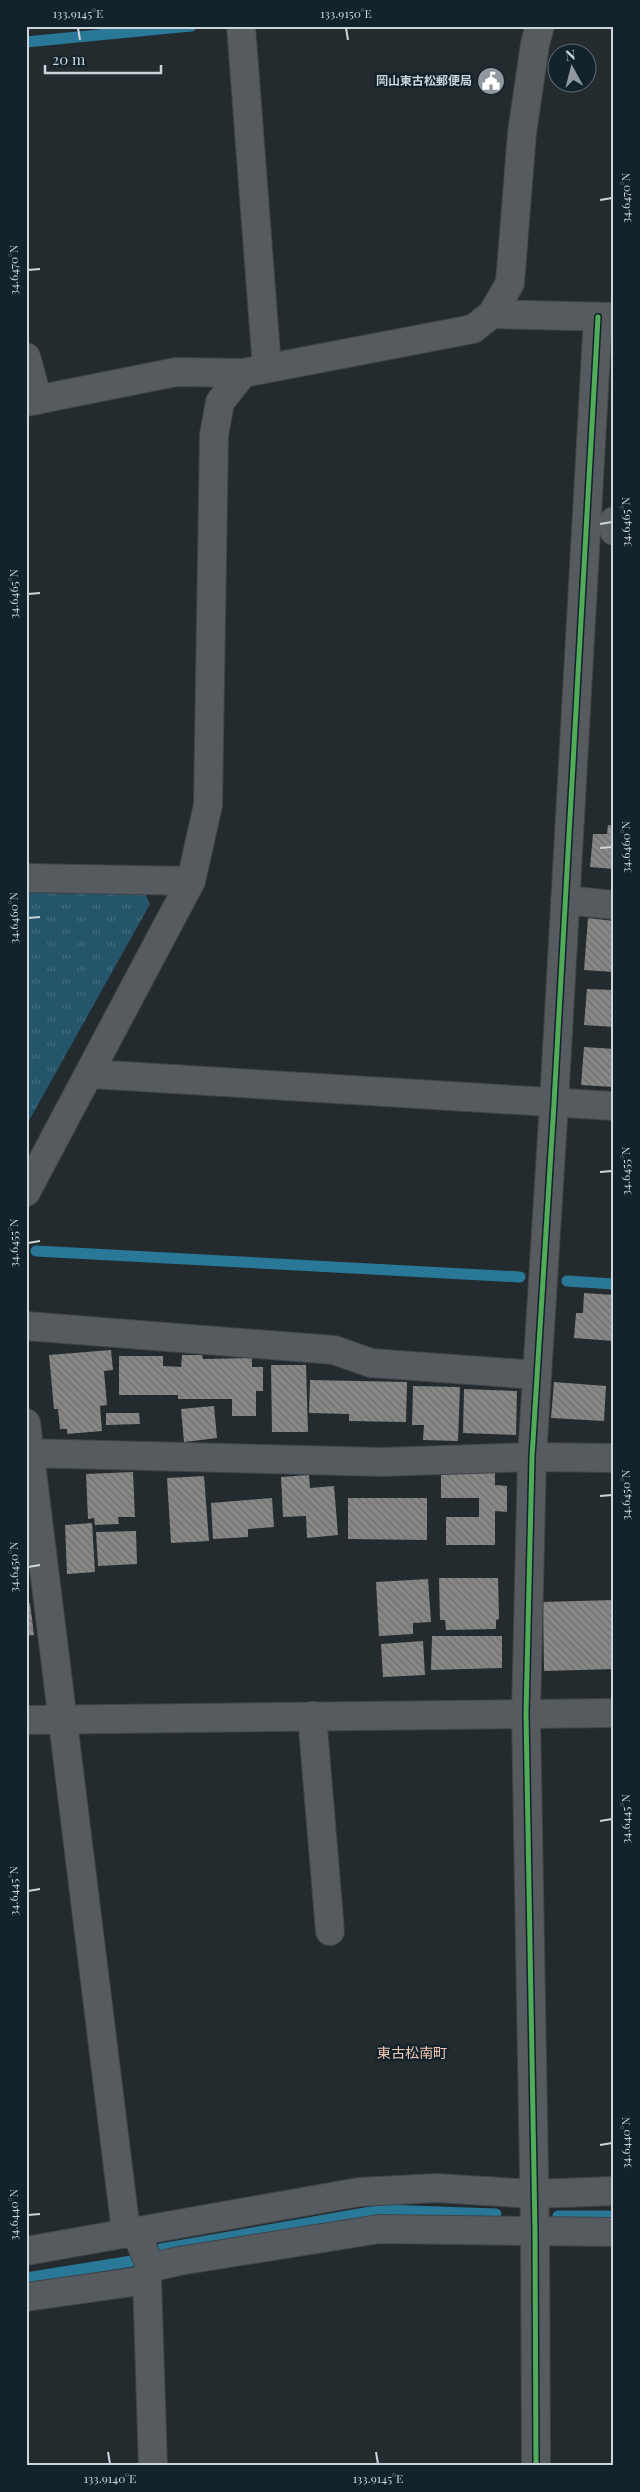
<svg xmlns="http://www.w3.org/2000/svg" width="640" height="2492" font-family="'Playfair Display','Noto Sans JP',serif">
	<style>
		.grass { fill: url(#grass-tufts) }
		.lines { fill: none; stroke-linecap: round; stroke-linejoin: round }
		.stream { stroke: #297898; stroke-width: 11 }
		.building { fill: url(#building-back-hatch) }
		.minor-casing { stroke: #3f454a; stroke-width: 30 }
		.minor { stroke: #555b5f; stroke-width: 28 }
		.cycleway-casing { stroke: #13232b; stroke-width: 8 }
		.cycleway { stroke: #51ab58; stroke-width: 5 }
		.ticks { fill: none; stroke: #cbd5da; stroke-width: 2 }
		.labels { text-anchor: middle; stroke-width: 5; stroke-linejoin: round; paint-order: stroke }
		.poi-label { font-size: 12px; font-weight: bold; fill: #cbd5da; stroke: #13232b; text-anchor: end }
		.neighbourhood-label { font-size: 14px; fill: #f7c8b4; stroke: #13232b }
		.neatline { fill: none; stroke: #cbd5da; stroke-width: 2 }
		.ticks-label { font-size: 12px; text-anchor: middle; fill: #cbd5da }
	</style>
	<defs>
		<pattern id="grass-tufts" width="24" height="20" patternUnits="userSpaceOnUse" patternTransform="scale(1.25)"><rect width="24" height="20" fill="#24556a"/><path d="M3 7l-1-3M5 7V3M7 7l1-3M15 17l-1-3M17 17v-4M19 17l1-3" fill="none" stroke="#426d7f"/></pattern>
		<pattern id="building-back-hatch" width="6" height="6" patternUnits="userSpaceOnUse" patternTransform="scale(1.25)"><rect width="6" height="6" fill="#878786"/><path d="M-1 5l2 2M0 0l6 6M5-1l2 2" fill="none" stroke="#6d6e6e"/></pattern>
	</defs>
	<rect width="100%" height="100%" fill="#232b2f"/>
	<!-- grass -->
	<path class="grass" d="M26,893L145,894L150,904L26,1126Z"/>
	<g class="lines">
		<!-- stream -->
		<path class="stream" d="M26,42L191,26
			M36,1251L520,1277
			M567,1281L614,1284
			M558,2216H614
			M26,2278L132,2261L161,2249L382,2210L496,2214"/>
	</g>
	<!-- building -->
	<path class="building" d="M608,825L614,826V869L590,867L593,834H607Z
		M588,918L614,921V972L584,970Z
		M587,989L614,990V1027L584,1025Z
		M584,1047L614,1049V1087L581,1085Z
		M584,1293L614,1295V1341L574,1338L576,1313H583Z
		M111,1350L113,1370L104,1371L107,1405L100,1406L102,1431L67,1434V1429H60L58,1409H54L49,1355Z
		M182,1355H202L203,1359L252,1358V1367H263V1391H256V1416H232V1399H178V1395H119V1356H163V1366L181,1367Z
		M271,1365H306L308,1432H272Z
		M310,1380L407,1382L406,1422L349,1421V1414L309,1413Z
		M554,1382L606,1386L604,1421L551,1418Z
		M413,1386L460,1387L458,1441L423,1440L424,1425H412Z
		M464,1389L517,1391L516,1435L463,1433Z
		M214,1406L217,1438L184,1442L181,1409Z
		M106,1413H139L140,1424L106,1425Z
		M441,1469H495V1485L507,1486V1512L495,1511V1545H446V1517H479V1498H441Z
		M133,1472L135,1517H118L119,1524L95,1525L94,1518L88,1519L86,1474Z
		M309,1475L310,1488L334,1486L338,1535L307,1538L306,1516L283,1517L281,1477Z
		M204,1476L209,1541L171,1543L167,1478Z
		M272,1498L274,1527L248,1529V1537L213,1539L211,1503Z
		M348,1498H427V1540L348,1539Z
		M92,1523L95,1572L67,1574L65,1525Z
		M136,1531L137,1564L98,1566L96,1532Z
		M439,1578H498L499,1619L496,1620V1629L446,1630L445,1620H440Z
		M428,1579L431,1622L413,1623V1634L379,1636L376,1582Z
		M614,1600V1669L544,1671L543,1602Z
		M26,1603H30L34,1635L26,1636Z
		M432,1636H502V1668L431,1670Z
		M423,1641L425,1675L383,1677L381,1644Z"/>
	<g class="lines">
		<!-- minor casing -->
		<g class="minor-casing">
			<path id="minor" d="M241,26L267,368
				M492,314L614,317
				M26,357L38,400
				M26,402L176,372L243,373
				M614,521V531
				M26,878L191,881
				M565,900L614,905
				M91,1074L614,1106
				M26,1192L191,881L208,805L214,435L220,402L243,373L473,329L492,314L510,283L522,133L535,44L540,26
				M26,1326L334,1350L371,1363L537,1375
				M26,1423L126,2232
				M26,1453L382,1462L532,1457L614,1458
				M312,1716L330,1931
				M26,1720L614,1713
				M135,2230L149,2263L147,2280L153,2466
				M26,2251L359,2192L436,2188L534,2194L614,2191
				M149,2268L179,2261L379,2229L614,2232
				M26,2297L147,2280
				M536,2466L535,2232L526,1714L532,1457L554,1103L598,317"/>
		</g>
		<!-- minor -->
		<use href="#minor" class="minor"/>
		<!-- cycleway casing -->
		<g class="cycleway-casing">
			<path id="cycleway" d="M536,2466L535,2232L526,1714L532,1457L554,1103L598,317"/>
		</g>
		<!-- cycleway -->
		<use href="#cycleway" class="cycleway"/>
	</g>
	<!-- ticks -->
	<path class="ticks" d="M78,28L80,40M346,28L348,40M600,200L612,198M28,270L40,269M600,524L612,522M28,594L40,593M600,848L612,847M28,918L40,917M600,1172L612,1171M28,1243L40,1241M600,1496L612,1495M28,1567L40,1565M600,1821L612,1819M28,1891L40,1889M600,2145L612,2143M28,2215L40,2214M108,2452L110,2464M376,2452L378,2464"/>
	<!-- icons -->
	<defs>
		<g id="civic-disc" transform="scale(1.4375)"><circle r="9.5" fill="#909a9e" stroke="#13232b"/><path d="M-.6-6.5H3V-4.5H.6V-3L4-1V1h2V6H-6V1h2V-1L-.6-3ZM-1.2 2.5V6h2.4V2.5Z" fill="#fff"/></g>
	</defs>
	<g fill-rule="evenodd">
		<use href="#civic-disc" x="491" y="81"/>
	</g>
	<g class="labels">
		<!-- poi labels -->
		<g class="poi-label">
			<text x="472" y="85">岡山東古松郵便局</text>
		</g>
		<!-- neighbourhood labels -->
		<g class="neighbourhood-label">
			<text x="412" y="2058">東古松南町</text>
		</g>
	</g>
	<!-- border -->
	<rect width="640" height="2492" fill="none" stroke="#13232b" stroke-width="55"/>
	<!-- north arrow -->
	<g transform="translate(572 68) rotate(353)"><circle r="24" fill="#13232b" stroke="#5d6a71"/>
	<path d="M0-4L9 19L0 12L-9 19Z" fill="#909a9e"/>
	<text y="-8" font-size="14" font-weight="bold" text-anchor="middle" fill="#cbd5da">N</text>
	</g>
	<!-- scale -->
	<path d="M45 65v8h116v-8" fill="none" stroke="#cbd5da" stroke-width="2.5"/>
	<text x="52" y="65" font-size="15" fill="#cbd5da" stroke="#13232b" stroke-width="4" paint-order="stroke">20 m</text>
	<rect x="28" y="28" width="584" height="2436" class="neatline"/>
	<g class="ticks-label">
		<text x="78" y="18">133.9145°E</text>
		<text x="346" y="18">133.9150°E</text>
		<text transform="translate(626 198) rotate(-90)" y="4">34.6470°N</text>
		<text transform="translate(14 270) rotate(-90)" y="4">34.6470°N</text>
		<text transform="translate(626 522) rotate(-90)" y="4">34.6465°N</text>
		<text transform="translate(14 594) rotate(-90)" y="4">34.6465°N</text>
		<text transform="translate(626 847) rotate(-90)" y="4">34.6460°N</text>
		<text transform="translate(14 918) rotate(-90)" y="4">34.6460°N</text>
		<text transform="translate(626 1171) rotate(-90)" y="4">34.6455°N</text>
		<text transform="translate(14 1243) rotate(-90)" y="4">34.6455°N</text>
		<text transform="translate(626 1495) rotate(-90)" y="4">34.6450°N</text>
		<text transform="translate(14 1567) rotate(-90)" y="4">34.6450°N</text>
		<text transform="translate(626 1819) rotate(-90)" y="4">34.6445°N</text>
		<text transform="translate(14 1891) rotate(-90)" y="4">34.6445°N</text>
		<text transform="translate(626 2143) rotate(-90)" y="4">34.6440°N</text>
		<text transform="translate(14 2215) rotate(-90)" y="4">34.6440°N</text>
		<text x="110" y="2483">133.9140°E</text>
		<text x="378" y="2483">133.9145°E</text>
	</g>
</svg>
